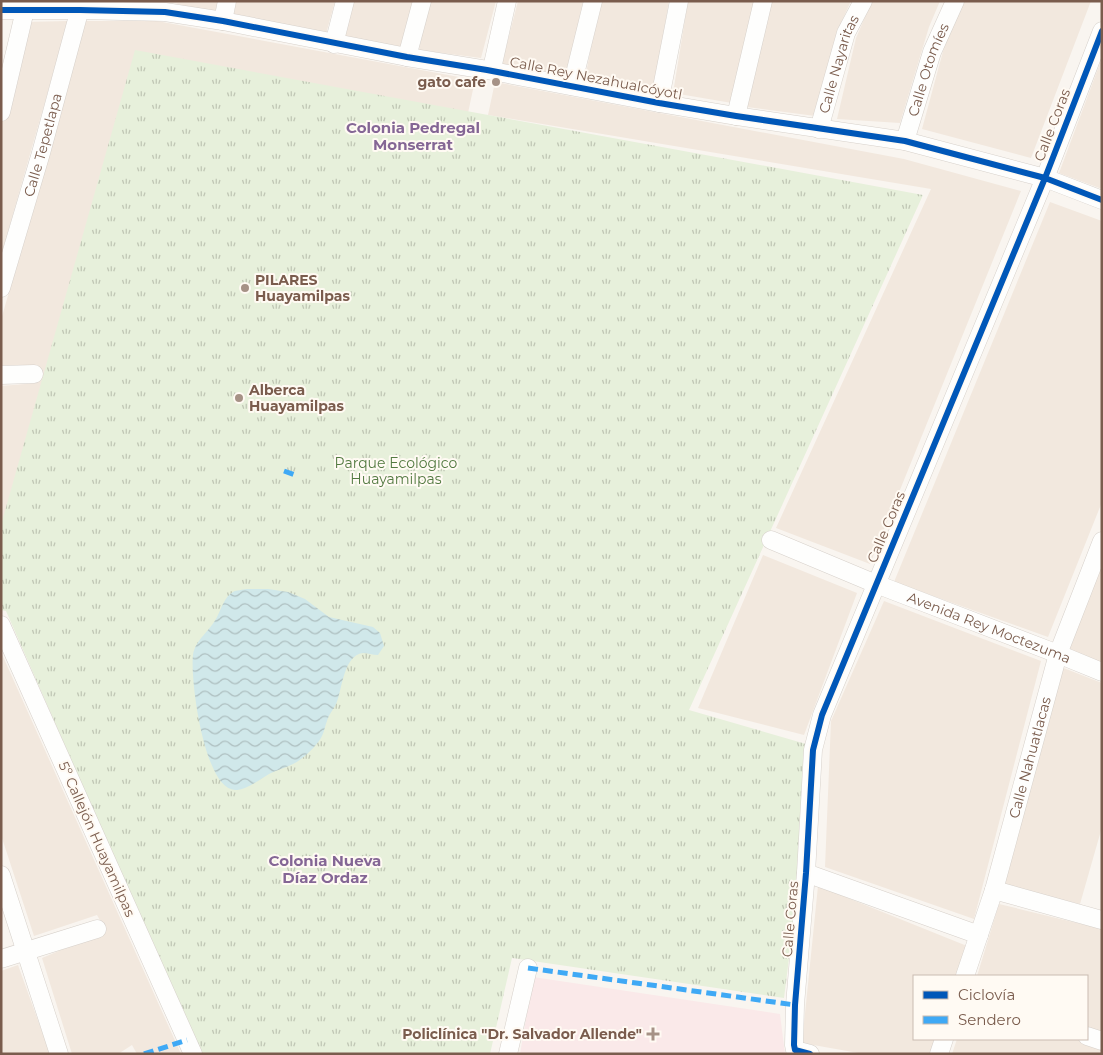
<svg xmlns="http://www.w3.org/2000/svg" width="1103" height="1055" font-family="Montserrat,sans-serif">
	<style>
		.residential { fill: #f2e8de }
		.medical { fill: #fae9e9 }
		.park { fill: url(#park-tufts) }
		.water { fill: url(#water-waves) }
		.lines { fill: none; stroke-linecap: round; stroke-linejoin: round }
		.minor-casing { stroke: #d7d1cb; stroke-width: 19 }
		.minor { stroke: #fefefd; stroke-width: 18 }
		.quiet { stroke: #3fa9f5; stroke-width: 5; stroke-dasharray: 10 5; stroke-linecap: butt }
		.cycleway-casing { stroke: #fffaf3; stroke-width: 9 }
		.cycleway { stroke: #0057b8; stroke-width: 6 }
		.poi-dot { fill: #a69286; stroke: #fffaf3; stroke-width: 2 }
		.labels { text-anchor: middle; stroke-width: 4; stroke-linejoin: round; paint-order: stroke }
		.street-label { font-size: 14px; fill: #7a5c4d; stroke: #fffaf3 }
		.poi-label { font-size: 14px; font-weight: bold; fill: #7a5c4d; stroke: #fffaf3; text-anchor: end }
		.park-label { font-size: 14px; fill: #537a41; stroke: #fffaf3 }
		.neighbourhood-label { font-size: 15px; font-weight: bold; fill: #846695; stroke: #fffaf3 }
	</style>
	<defs>
		<pattern id="park-tufts" width="24" height="20" patternUnits="userSpaceOnUse" patternTransform="scale(1.25)"><rect width="24" height="20" fill="#e7f0db"/><path d="M3 7l-1-3M5 7V3M7 7l1-3M15 17l-1-3M17 17v-4M19 17l1-3" fill="none" stroke="#c0c6b4"/></pattern>
		<pattern id="water-waves" width="16" height="10" patternUnits="userSpaceOnUse" patternTransform="scale(1.25)"><rect width="16" height="10" fill="#d0e8ea"/><path d="M0 5q4-4 8 0t8 0" fill="none" stroke="#aebfc0"/></pattern>
	</defs>
	<rect width="100%" height="100%" fill="#f9f5f0"/>
	<!-- residential -->
	<path class="residential" d="M91,1H219L217,13L174,3Z
		M235,1H335L326,34L233,15Z
		M352,1H415L402,47L343,37Z
		M429,1H496L481,58L419,50Z
		M518,1H583L567,74L501,67Z
		M600,1H669L654,88L585,78Z
		M688,1H756L732,103L673,93Z
		M769,1H851L839,27L815,116L747,107Z
		M872,1H940L929,27L900,123L837,119L856,38Z
		M965,1H1091L1031,158L922,129L945,44Z
		M68,21L1,256V125L25,22Z
		M86,21H157L475,80L468,113L1,526V386L37,383L41,367L1,365V320Z
		M1102,58V189L1059,173Z
		M495,82L904,159L1021,191L870,564L776,528L931,189L488,115Z
		M1050,202L1102,221V502L1048,637L894,582Z
		M763,555L857,593L804,735L698,708Z
		M1102,563V663L1068,649Z
		M884,601L1041,661L974,919L825,867L831,721Z
		M1,652L181,1054H137L132,1045L118,1054H72L42,958L106,931L97,915L34,936L1,835Z
		M1061,667L1102,683V827L1080,904L1000,885Z
		M818,886L967,946L956,976H914V1039H935L930,1054H864L802,1043Z
		M999,904L1102,929V1032L1087,1027V976H977Z
		M18,965L50,1054H1V971Z
		M957,1039H1076L1102,1046V1054H952Z"/>
	<!-- medical -->
	<path class="medical" d="M533,977L780,1014L785,1054H520Z"/>
	<!-- park -->
	<path class="park" d="M135,50L923,195L689,710L806,744L801,863L784,998L512,958L490,1054H200L6,611L1,610V525Z"/>
	<!-- water -->
	<path class="water" d="M247,589H268L288,592L305,599L329,617L373,627L380,633L384,646L378,655C373,655 367,653 363,653C343,655 342,692 336,704C333,710 329,714 327,721C324,729 324,734 319,741C313,749 302,760 293,764C285,768 277,770 269,774C259,780 246,790 235,790C204,789 190,679 193,655C195,640 210,631 217,617C221,610 224,597 233,592C236,590 243,590 247,589Z"/>
	<g class="lines">
		<!-- minor casing -->
		<g class="minor-casing">
			<g id="minor">
				<path d="M1,10H80L165,12L223,21L407,57L487,70L659,103L736,116L905,141L1045,178L1102,200"/>
				<path d="M223,21L227,1"/>
				<path d="M334,44L345,1"/>
				<path d="M407,57L422,1"/>
				<path d="M494,71L493,64L507,1"/>
				<path d="M572,86L593,1"/>
				<path d="M659,103L679,1"/>
				<path d="M1,112L25,10V1"/>
				<path d="M736,116L763,1"/>
				<path id="s1" d="M819,129L846,33L863,1"/>
				<path id="s2" d="M905,141L932,52L955,1"/>
				<path id="s3" d="M1,288L41,153L82,1"/>
				<path d="M1,375L34,374"/>
				<path id="s4" d="M771,540L876,584L1058,654L1102,672"/>
				<path d="M1,625L193,1054"/>
				<path d="M806,873L979,935"/>
				<path d="M1,875L59,1054"/>
				<path d="M994,890L1102,920"/>
				<path d="M1,959L97,929"/>
				<path id="s5" d="M965,976L994,890L1058,654L1102,541"/>
				<path d="M1087,1036L1102,1041"/>
				<path d="M508,1054L528,968"/>
				<path d="M810,1054L795,1050L794,1045L795,1005L806,873L813,750L822,715L1045,178L1102,31"/>
				<path d="M939,1054L944,1039"/>
			</g>
		</g>
		<!-- minor -->
		<use href="#minor" class="minor"/>
		<!-- quiet -->
		<path class="quiet" d="M284,471L295,475
			M528,968L795,1005
			M144,1054L187,1040"/>
		<!-- cycleway casing -->
		<g class="cycleway-casing">
			<path id="cycleway" d="M1,10H80L165,12L223,21L407,57L487,70L659,103L736,116L905,141L1045,178L1102,200
				M810,1054L795,1050L794,1045L795,1005L806,873L813,750L822,715L1045,178L1102,31"/>
		</g>
		<!-- cycleway -->
		<use href="#cycleway" class="cycleway"/>
	</g>
	<!-- markers -->
	<g class="poi-dot">
		<circle cx="496" cy="82" r="5"/>
		<circle cx="245" cy="288" r="5"/>
		<circle cx="239" cy="398" r="5"/>
		<path d="M650.5 1026.5h5v5h5v5h-5v5h-5v-5h-5v-5h5z"/>
	</g>
	<g class="labels">
		<!-- street labels -->
		<g class="street-label">
			<text dy="5" stroke="none"><textPath href="#s1" startOffset="68">Calle Nayaritas</textPath></text>
			<text dy="5" stroke="none"><textPath href="#s2" startOffset="75">Calle Otomíes</textPath></text>
			<text transform="translate(596 78) rotate(11)" y="5">Calle Rey Nezahualcóyotl</text>
			<text transform="translate(1052 125) rotate(-69)" y="5">Calle Coras</text>
			<text dy="5" stroke="none"><textPath href="#s3" startOffset="149">Calle Tepetlapa</textPath></text>
			<text transform="translate(886 527) rotate(-67)" y="5">Calle Coras</text>
			<text dy="5" stroke="none"><textPath href="#s4" startOffset="235">Avenida Rey Moctezuma</textPath></text>
			<text dy="5" stroke="none"><textPath href="#s5" startOffset="228">Calle Nahuatlacas</textPath></text>
			<text transform="translate(97 839) rotate(66)" y="5">5º Callejón Huayamilpas</text>
			<text transform="translate(790 919) rotate(-85)" y="5">Calle Coras</text>
		</g>
		<!-- poi labels -->
		<g class="poi-label">
			<text x="486" y="87">gato cafe</text>
			<text x="255" y="285" text-anchor="start">PILARES<tspan x="255" dy="16">Huayamilpas</tspan></text>
			<text x="249" y="395" text-anchor="start">Alberca<tspan x="249" dy="16">Huayamilpas</tspan></text>
			<text x="642" y="1039">Policlínica "Dr. Salvador Allende"</text>
		</g>
		<!-- park labels -->
		<g class="park-label">
			<text x="396" y="468">Parque Ecológico<tspan x="396" dy="16">Huayamilpas</tspan></text>
		</g>
		<!-- neighbourhood labels -->
		<g class="neighbourhood-label">
			<text x="413" y="133">Colonia Pedregal<tspan x="413" dy="17">Monserrat</tspan></text>
			<text x="325" y="866">Colonia Nueva<tspan x="325" dy="17">Díaz Ordaz</tspan></text>
		</g>
	</g>
	<!-- border -->
	<rect width="1103" height="1055" fill="none" stroke="#7a5c4d" stroke-width="5"/>
	<!-- legend -->
	<rect x="913" y="975" width="175" height="65" fill="#fffaf3" stroke="#cabbb1"/>
	<rect x="923" y="991" width="25" height="8" fill="#0057b8" stroke="#cabbb1"/>
	<text x="958" y="1000" font-size="15" fill="#7a5c4d">Ciclovía</text>
	<rect x="923" y="1016" width="25" height="8" fill="#3fa9f5" stroke="#cabbb1"/>
	<text x="958" y="1025" font-size="15" fill="#7a5c4d">Sendero</text>
</svg>
